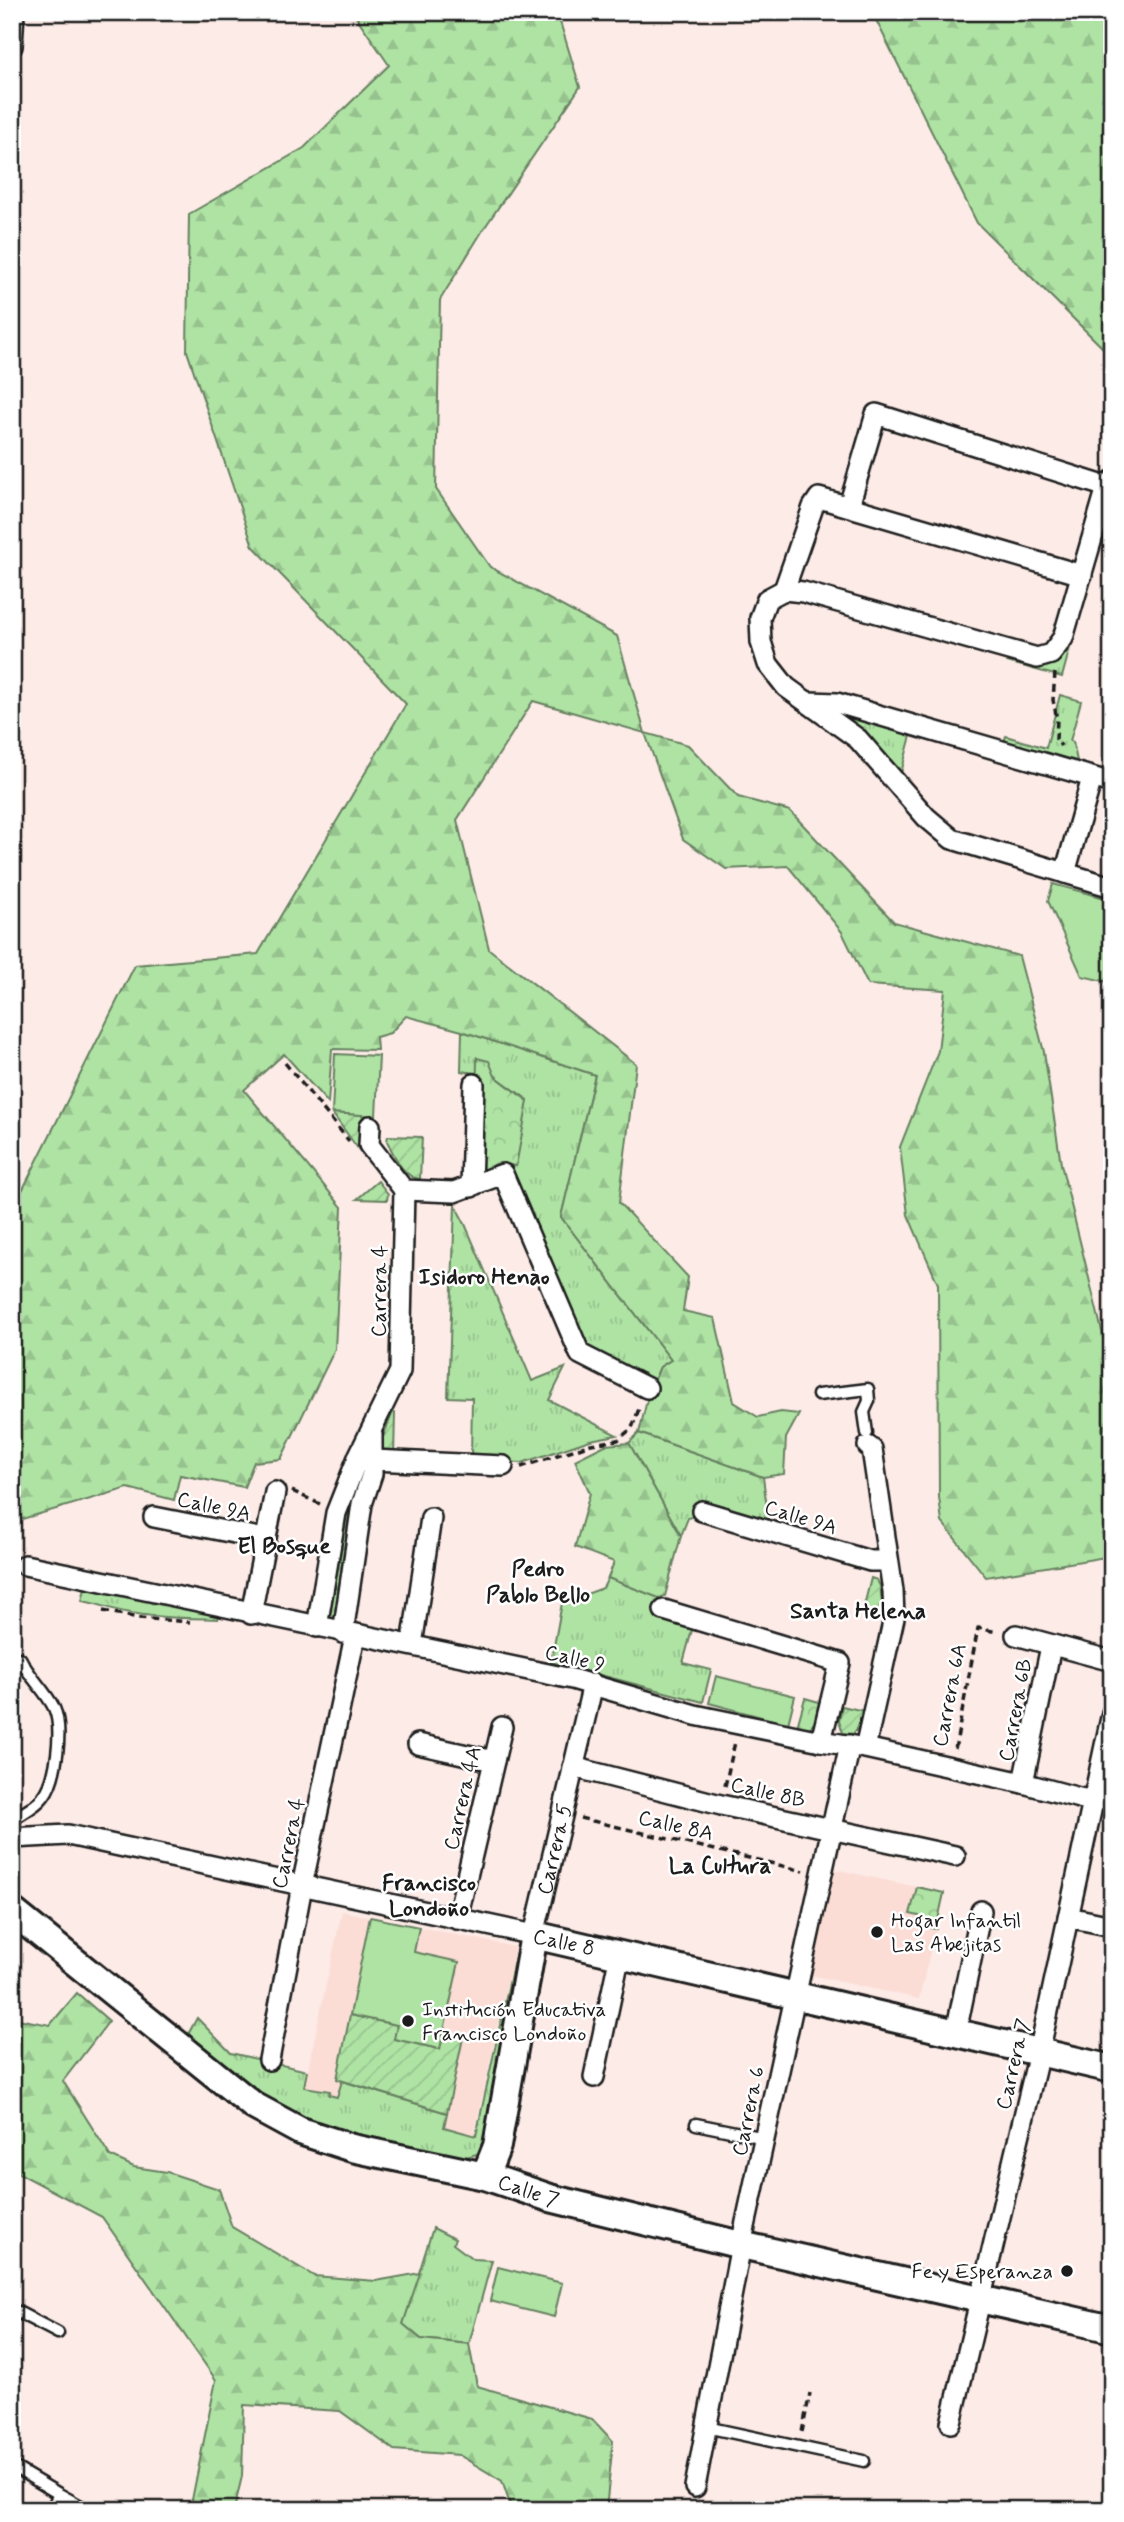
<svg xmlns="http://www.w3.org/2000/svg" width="1124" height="2522" font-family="Mynerve,sans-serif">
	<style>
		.built { fill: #fbddd6 }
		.grass { fill: url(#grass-tufts); stroke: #668060; stroke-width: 2 }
		.forest { fill: url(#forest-firs); stroke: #668060; stroke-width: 2 }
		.park { fill: url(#park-crowns); stroke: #668060; stroke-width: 2 }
		.garden { fill: url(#garden-furrows); stroke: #668060; stroke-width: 2 }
		.pitch { fill: #afe3a4; stroke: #668060; stroke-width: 2 }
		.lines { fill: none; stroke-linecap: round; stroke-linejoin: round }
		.service-casing { stroke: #1c1c1c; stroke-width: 15 }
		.minor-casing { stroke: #1c1c1c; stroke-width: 24 }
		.secondary-casing { stroke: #1c1c1c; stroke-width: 32 }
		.path { stroke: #1c1c1c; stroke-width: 3.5; stroke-dasharray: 7 5; stroke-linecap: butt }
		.service { stroke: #fff; stroke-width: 10 }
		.minor { stroke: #fff; stroke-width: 19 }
		.secondary { stroke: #fff; stroke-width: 26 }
		.poi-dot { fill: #1c1c1c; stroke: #fff; stroke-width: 2.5 }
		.labels { text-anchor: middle; stroke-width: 5; stroke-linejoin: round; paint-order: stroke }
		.street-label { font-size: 21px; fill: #1c1c1c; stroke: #fff }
		.poi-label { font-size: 21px; fill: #1c1c1c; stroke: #fff; text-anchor: start }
		.neighbourhood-label { font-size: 23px; font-weight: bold; fill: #1c1c1c; stroke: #fff }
	</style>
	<defs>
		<pattern id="grass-tufts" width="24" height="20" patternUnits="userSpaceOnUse" patternTransform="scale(1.75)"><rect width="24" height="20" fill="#afe3a4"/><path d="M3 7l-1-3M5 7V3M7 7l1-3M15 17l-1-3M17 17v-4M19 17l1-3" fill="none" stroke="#96c28d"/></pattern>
		<pattern id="forest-firs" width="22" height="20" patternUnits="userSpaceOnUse" patternTransform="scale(1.75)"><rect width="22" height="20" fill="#afe3a4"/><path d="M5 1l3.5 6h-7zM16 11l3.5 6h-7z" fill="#96c28d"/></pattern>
		<pattern id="park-crowns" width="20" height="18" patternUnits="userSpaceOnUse" patternTransform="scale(1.75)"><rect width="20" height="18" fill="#afe3a4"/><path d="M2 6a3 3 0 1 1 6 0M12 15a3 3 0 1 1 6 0" fill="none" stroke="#96c28d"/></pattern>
		<pattern id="garden-furrows" width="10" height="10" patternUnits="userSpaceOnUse" patternTransform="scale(1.75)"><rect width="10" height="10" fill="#afe3a4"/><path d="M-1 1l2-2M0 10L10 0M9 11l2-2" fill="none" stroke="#96c28d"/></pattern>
	</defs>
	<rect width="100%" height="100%" fill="#fdebe7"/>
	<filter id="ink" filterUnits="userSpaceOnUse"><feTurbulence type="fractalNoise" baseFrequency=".0143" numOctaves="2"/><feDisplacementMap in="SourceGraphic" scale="14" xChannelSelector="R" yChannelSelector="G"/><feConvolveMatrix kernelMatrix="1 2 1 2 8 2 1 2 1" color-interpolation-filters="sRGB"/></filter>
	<g filter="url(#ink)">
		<!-- built -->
		<path class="built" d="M834,1869L944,1893L919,1999L810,1975Z
			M342,1911L515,1947L474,2135L304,2087Z"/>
		<!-- grass -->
		<path class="grass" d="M1066,642L1071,644L1062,677L1007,662V658Z
			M1060,695L1081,701L1070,741L1073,742L1077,761L1075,763L1004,742L1006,736L1046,748Z
			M837,710L912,732L901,773L882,751Z
			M462,1031L595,1075L561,1217L671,1360L660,1367L654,1380L591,1349L583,1337L507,1164L515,1166L528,1100L495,1076L477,1058V1073L461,1071Z
			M455,1205L465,1224L532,1381L565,1368L549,1400L617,1435L590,1440L522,1463L471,1460L472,1398L448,1397Z
			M639,1433L763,1477L769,1524L696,1515L688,1518L681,1536L629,1443Z
			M608,1578L659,1598L656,1617L689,1627L692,1630L683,1663L711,1670L703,1702L551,1662L562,1603L603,1588Z
			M85,1588L217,1614L218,1619C187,1618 156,1618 125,1612C109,1609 97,1603 82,1601Z
			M516,1951L518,1952L487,2144L477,2154L463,2158C396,2144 323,2133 262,2099C239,2085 208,2056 186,2038L197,2018L231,2053L307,2071L304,2087L330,2091L329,2095L337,2097L342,2081L447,2113L444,2127L476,2136Z
			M433,2228L455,2239L453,2244L473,2259L492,2260L469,2344L421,2339L403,2324Z"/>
		<!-- forest -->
		<path class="forest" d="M353,12H557L580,87L483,230L440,300L436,489L490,567L617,636L645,733L688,745L738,797L790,811L894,922L1019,956L1044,1052L1061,1164L1112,1372V1556L986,1577L942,1522L939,1497L938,1284L908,1215L900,1147L938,1051L945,990L868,985L842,932L788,866L726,869L683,839L645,733L533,701L457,820L489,949L636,1064L619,1203L688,1277L683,1311L715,1318L734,1402L758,1417L781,1412L799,1414L786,1438L784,1474L763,1477L639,1433L648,1396L660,1367L671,1360L561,1217L595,1075L462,1031L406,1016L390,1033L376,1037L377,1050L332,1049L328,1103L284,1054L244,1090L342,1207L335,1349L281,1459L254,1462L244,1487L180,1475L174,1500L128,1488L12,1522V1203L23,1189L135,965L258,954L406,704L253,546L187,351L189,214L304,148L389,65Z
			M872,12H1112V357L977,223Z
			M629,1443L681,1536L665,1596L659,1598L608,1578L614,1562L575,1547L590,1493L575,1460L605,1445Z
			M77,1993L109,2021L63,2081L110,2156L134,2167L167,2172L219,2189L232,2227L314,2276L376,2281L420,2273L403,2324L421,2339L469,2344L477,2386L592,2419L613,2441L606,2510H512L502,2481L459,2455L394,2450L340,2411L244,2405L242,2476L234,2510H190L216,2380L102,2217L15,2171L12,2165V2018L50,2025Z"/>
		<!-- park -->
		<path class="park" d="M477,1058L489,1061L495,1076L528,1101L516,1166L498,1163L481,1170L476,1108Z
			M805,1698L819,1702L815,1722L808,1730L797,1727Z
			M917,1887L944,1893L936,1929L918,1925L919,1916L910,1914Z"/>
		<!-- garden -->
		<path class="garden" d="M332,1113L363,1115L361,1148L359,1150Z
			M388,1136L422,1137L420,1179C403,1178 394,1155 387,1141Z
			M378,1181L388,1194L387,1200L357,1199Z
			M393,1412L395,1413L394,1456L382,1452L379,1447Z
			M364,1462L339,1627L331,1623L328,1617L343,1518Z
			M871,1578L877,1580L880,1586L884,1619L862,1614Z
			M842,1706L864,1711L861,1723L853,1734L843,1733L839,1720Z
			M350,2015L397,2025L395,2039L439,2049L443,2033L463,2038L447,2113L337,2079Z"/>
		<!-- pitch -->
		<path class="pitch" d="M1053,884L1112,900V983L1082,976L1048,901Z
			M335,1054L379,1056L376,1116L332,1113Z
			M716,1676L795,1696L788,1724L709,1703Z
			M370,1917L419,1927L414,1952L459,1962L440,2049L394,2039L397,2025L350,2015Z
			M498,2267L562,2283L554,2317L490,2301Z"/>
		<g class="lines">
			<!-- service casing -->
			<g class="service-casing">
				<path id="service" d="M818,1395L868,1389L869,1401L864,1412L867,1433
					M12,1820C22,1813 36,1807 43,1797C57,1780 63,1728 54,1708C45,1690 29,1677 20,1658
					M696,2124L765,2138
					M12,2309L58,2333
					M706,2427L864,2461
					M12,2466L59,2494L51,2510
					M59,2494L88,2510"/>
			</g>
			<!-- minor casing -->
			<g class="minor-casing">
				<g id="minor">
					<path d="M12,46L14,12"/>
					<path d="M1112,481L1107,487L1063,638L1051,654L1037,658L803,592L784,590L767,599L760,618L761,642L768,664L786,687L858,739L926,817L952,839L1112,887"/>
					<path d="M849,506L876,414L1107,487"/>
					<path d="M784,590L813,507L819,498L1082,575"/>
					<path d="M809,702L837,703L1112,783"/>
					<path d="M1065,873L1092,778"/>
					<path d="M370,1126L369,1145L404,1190L454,1192L503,1174L580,1354L647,1388"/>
					<path d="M471,1187L474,1084"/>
					<path d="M373,1460L503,1466"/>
					<path d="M702,1511L870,1561H887"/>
					<path d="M154,1517L264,1539"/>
					<path d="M25,1565L572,1679L695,1715L821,1741L865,1748L1023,1783L1083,1799L1095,1798L1112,1802"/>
					<path d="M664,1610L840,1663L821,1741"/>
					<path d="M251,1614L275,1492"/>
					<path d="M317,1627L336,1513L359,1455L400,1371L404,1190"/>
					<path d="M343,1633L362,1504L372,1474V1434"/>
					<path d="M1016,1635L1112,1661"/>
					<path d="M412,1645L431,1518"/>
					<path d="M418,1744L494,1761"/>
					<path d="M865,1748L894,1618L893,1591L872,1449L868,1446"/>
					<path d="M573,1767L721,1805L955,1856"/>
					<path d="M1023,1783L1051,1646"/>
					<path id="s1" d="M12,1838L68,1835L534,1935L593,1684"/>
					<path d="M1068,1917L1112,1926"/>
					<path d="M457,1919L502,1727"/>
					<path d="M956,2032L981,1911"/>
					<path d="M269,2060L302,1886L355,1636"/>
					<path d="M594,2077L620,1954"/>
					<path d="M951,2423L1039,2053L1112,1713"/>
					<path d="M695,2487L741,2245L850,1745"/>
				</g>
			</g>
			<!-- secondary casing -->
			<g class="secondary-casing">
				<g id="secondary">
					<path id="s2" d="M12,1911L254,2106L300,2131L352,2148L485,2176L550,2198L741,2245L1112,2329"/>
					<path d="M485,2176L497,2146L534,1935L1112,2069"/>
				</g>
			</g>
			<!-- path -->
			<path class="path" d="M1055,673L1053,700L1057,719L1056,739L1061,746
				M285,1063L349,1141
				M521,1467L591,1444L618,1440L632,1428L640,1406
				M292,1491L320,1504
				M103,1611L139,1618L190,1622
				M955,1749L978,1628L997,1632
				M725,1786L735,1742
				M580,1818L804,1871
				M802,2432L810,2393"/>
			<!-- service -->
			<use href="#service" class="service"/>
			<!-- minor -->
			<use href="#minor" class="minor"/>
			<!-- secondary -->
			<use href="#secondary" class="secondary"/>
		</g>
	</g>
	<!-- markers -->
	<g class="poi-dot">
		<circle cx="877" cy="1932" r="7"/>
		<circle cx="408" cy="2021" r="7"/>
		<circle cx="1067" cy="2271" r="7"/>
	</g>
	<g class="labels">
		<!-- street labels -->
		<g class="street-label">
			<text transform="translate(379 1291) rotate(-89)" y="7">Carrera 4</text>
			<text transform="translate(214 1506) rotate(12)" y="7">Calle 9A</text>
			<text transform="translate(801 1517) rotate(17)" y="7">Calle 9A</text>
			<text transform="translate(575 1658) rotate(13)" y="7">Calle 9</text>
			<text transform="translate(949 1695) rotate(-79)" y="7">Carrera 6A</text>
			<text transform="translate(1015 1710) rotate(-79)" y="7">Carrera 6B</text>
			<text transform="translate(768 1792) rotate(13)" y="7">Calle 8B</text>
			<text transform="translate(462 1798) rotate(-77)" y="7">Carrera 4A</text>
			<text transform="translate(676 1825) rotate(13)" y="7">Calle 8A</text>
			<text transform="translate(288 1843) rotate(-78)" y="7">Carrera 4</text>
			<text dy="7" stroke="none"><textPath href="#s1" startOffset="621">Carrera 5</textPath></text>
			<text transform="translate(564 1942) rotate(12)" y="7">Calle 8</text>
			<text transform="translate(1013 2064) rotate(-77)" y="7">Carrera 7</text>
			<text transform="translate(748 2111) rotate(-78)" y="7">Carrera 6</text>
			<text dy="7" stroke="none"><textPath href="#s2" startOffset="600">Calle 7</textPath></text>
		</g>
		<!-- poi labels -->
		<g class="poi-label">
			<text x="891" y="1927">Hogar Infantil<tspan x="891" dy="24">Las Abejitas</tspan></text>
			<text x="422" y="2016">Institución Educativa<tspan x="422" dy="24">Francisco Londoño</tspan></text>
			<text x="1053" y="2278" text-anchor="end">Fe y Esperanza</text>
		</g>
		<!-- neighbourhood labels -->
		<g class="neighbourhood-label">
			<text x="484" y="1284">Isidoro Henao</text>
			<text x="284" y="1553">El Bosque</text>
			<text x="538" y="1576">Pedro<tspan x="538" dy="26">Pablo Bello</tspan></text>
			<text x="858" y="1618">Santa Helena</text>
			<text x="720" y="1873">La Cultura</text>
			<text x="429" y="1890">Francisco<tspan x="429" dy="26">Londoño</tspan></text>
		</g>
	</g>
	<!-- margin -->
	<rect width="1124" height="2522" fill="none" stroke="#fff" stroke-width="42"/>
	<rect x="21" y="21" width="1082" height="2480" fill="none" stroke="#1c1c1c" stroke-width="2.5" filter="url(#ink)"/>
</svg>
